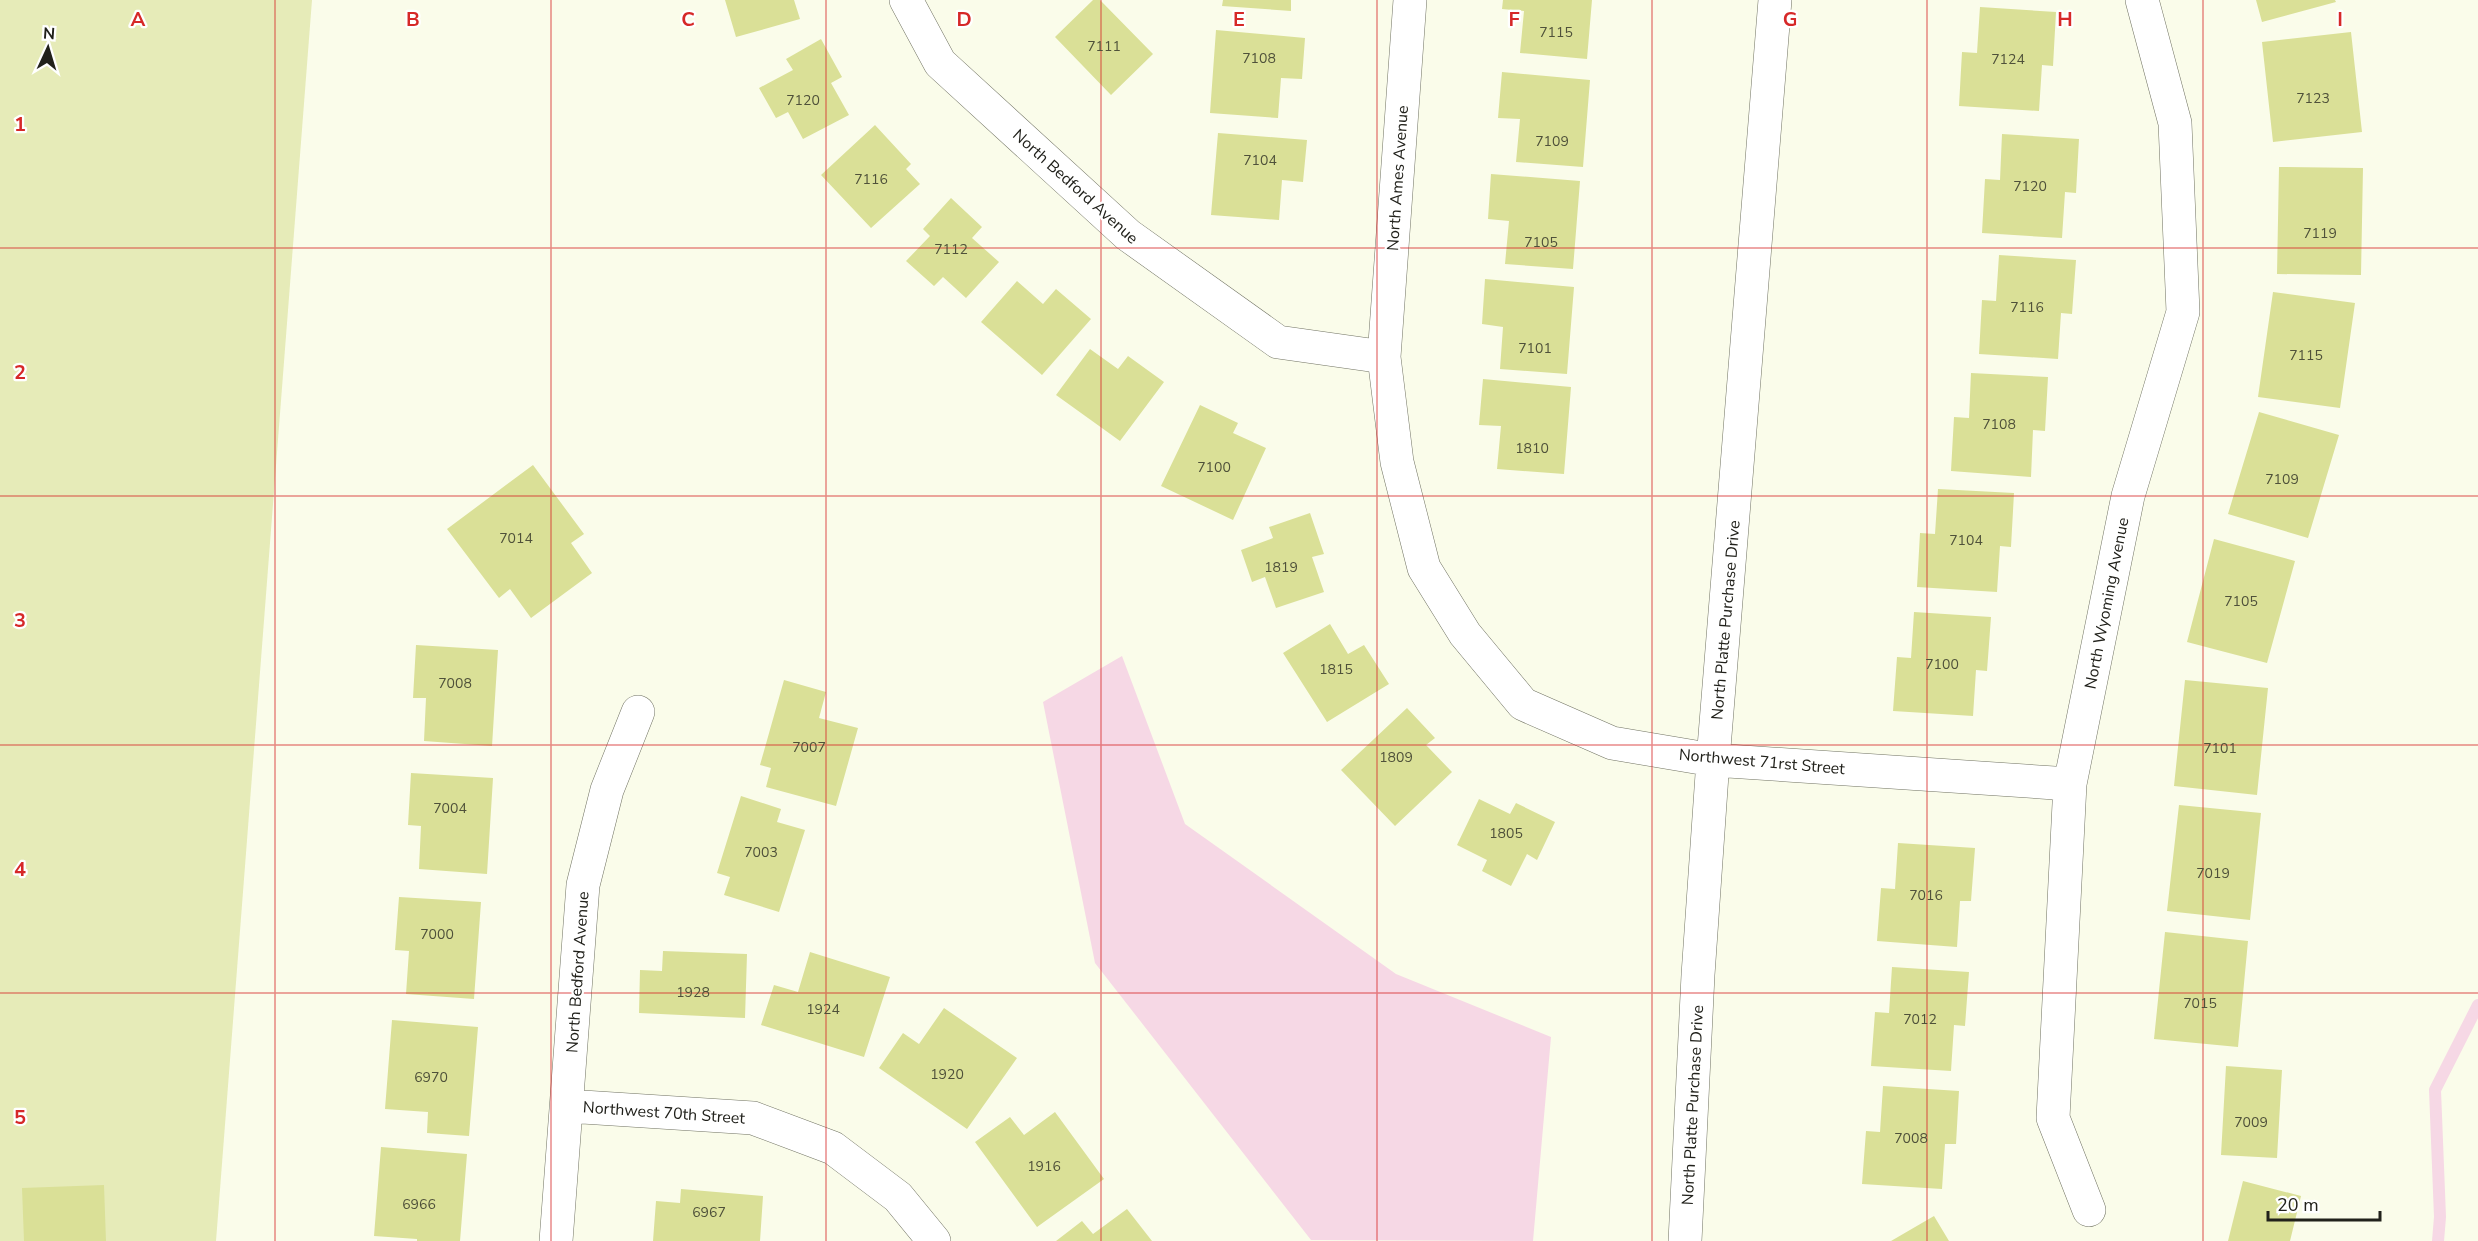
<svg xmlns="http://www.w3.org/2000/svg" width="2478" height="1241" font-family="'Nunito Sans',sans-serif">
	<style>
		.green { fill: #e6ebb8 }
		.water { fill: #f6d8e5 }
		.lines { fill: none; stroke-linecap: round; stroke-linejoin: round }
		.stream { stroke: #f6d8e5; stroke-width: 12 }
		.building { fill: #dae097 }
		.minor-casing { stroke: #717363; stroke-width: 34 }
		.minor { stroke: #fff; stroke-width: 33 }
		.grid { fill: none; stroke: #d62828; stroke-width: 1.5; stroke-opacity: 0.55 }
		.labels { text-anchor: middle; stroke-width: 4.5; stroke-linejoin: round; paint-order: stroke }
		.number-label { font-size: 14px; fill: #4f513a }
		.street-label { font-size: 16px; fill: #21211b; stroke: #fff }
		.grid-label { font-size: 20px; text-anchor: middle; font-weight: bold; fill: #d62828; stroke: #fff; stroke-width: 4.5; stroke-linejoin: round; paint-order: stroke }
	</style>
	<rect width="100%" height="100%" fill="#fafcea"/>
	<!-- green -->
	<path class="green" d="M0,0H312L216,1241H0Z"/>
	<!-- water -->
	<path class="water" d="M1122,656L1185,824L1396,974L1551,1037L1533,1241L1311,1240L1095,963L1043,702Z"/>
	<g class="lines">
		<!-- stream -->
		<path class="stream" d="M2438,1241L2440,1217L2435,1090L2478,1005"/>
	</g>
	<!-- building -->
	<path class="building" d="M725,0H794L800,19L736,37Z
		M1093,0H1100L1153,54L1111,95L1055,37Z
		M1223,0H1291V11L1222,6Z
		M1503,0H1592L1587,59L1520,53L1524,11L1502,9Z
		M2256,0H2335L2336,2L2262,22Z
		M1980,7L2056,12L2053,66L2042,65L2039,111L1959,106L1962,52L1977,53Z
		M1216,30L1305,38L1302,79L1281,78L1278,118L1210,113Z
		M2351,32L2362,132L2273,142L2262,42Z
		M821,39L842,77L831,83L849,115L803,139L788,112L776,118L759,88L793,70L786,59Z
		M1502,72L1590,80L1583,167L1516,162L1520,119L1498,118Z
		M875,125L911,164L906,169L920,184L871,228L821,175Z
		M1218,133L1307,140L1303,182L1282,180L1279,220L1211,215Z
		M2002,134L2079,139L2076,193L2065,192L2062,238L1982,233L1985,179L2000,180Z
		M2279,167L2363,168L2361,275L2277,274Z
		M1491,174L1580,181L1573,269L1505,264L1509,221L1488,219Z
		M951,198L982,227L972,238L999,262L966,298L943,277L934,286L906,261L930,236L923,229Z
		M1999,255L2076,260L2072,314L2061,313L2058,359L1979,354L1982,300L1996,301Z
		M1485,279L1574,287L1567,374L1500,369L1503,327L1482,324Z
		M1017,281L1043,304L1056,289L1091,319L1042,375L981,322Z
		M2273,292L2355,303L2340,408L2258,397Z
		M1090,349L1118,369L1128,356L1164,382L1120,441L1056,395Z
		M1971,373L2048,377L2045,431L2033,430L2031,477L1951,471L1954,417L1969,418Z
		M1483,379L1571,387L1564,474L1497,469L1501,426L1479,425Z
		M1200,405L1238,423L1233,433L1266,448L1233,520L1161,486Z
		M2259,412L2339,435L2308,538L2228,514Z
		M533,465L584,534L571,543L592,573L531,618L510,589L499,598L447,529Z
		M1938,489L2014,493L2011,547L2000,546L1997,592L1917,587L1920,533L1935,534Z
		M1310,513L1324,554L1312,557L1324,592L1276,608L1265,577L1252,582L1241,550L1273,538L1269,527Z
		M2214,539L2295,561L2267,663L2187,642Z
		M1914,612L1991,617L1987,671L1976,670L1973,716L1893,711L1897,657L1911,658Z
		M1330,624L1348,654L1364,645L1389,684L1327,722L1283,653Z
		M416,645L498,650L492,746L424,741L426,698H413Z
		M784,680L826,692L819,718L858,728L836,806L766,787L771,768L760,765Z
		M2185,680L2268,688L2257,795L2174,786Z
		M1407,708L1435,738L1426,745L1452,772L1395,826L1341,770Z
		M411,773L493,778L487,874L419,869L421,826L408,825Z
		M741,796L781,809L777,822L805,830L779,912L724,895L730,877L717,873Z
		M1479,799L1510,814L1516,803L1555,822L1537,860L1527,854L1511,886L1482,871L1487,860L1457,845Z
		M2179,805L2261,813L2250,920L2167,911Z
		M1898,843L1975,848L1971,901H1960L1957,947L1877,941L1881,888L1895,889Z
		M399,897L481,902L474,999L406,994L409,951L395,950Z
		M2165,932L2248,941L2238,1047L2154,1039Z
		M663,951L747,954L745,1018L639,1013L640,970L662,971Z
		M810,952L890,977L864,1057L761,1025L774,985L798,992Z
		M1892,967L1969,972L1965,1026L1954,1025L1951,1071L1871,1066L1875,1012L1889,1013Z
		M944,1008L1017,1058L967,1129L879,1068L903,1033L919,1044Z
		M392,1020L478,1027L469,1136L427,1133L428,1112L385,1109Z
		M2226,1066L2282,1070L2277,1158L2221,1155Z
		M1883,1086L1959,1091L1956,1144H1945L1942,1189L1862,1184L1866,1131L1880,1132Z
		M1055,1112L1104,1179L1037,1227L975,1142L1010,1117L1024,1135Z
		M381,1147L467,1154L460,1241H417V1239L374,1236Z
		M2243,1181L2301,1196L2290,1241H2228Z
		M104,1185L106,1241H24L22,1188Z
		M681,1189L763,1196L760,1241H653L656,1201L680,1203Z
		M1127,1209L1152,1241H1056L1082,1221L1093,1234Z
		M1934,1216L1949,1241H1891Z"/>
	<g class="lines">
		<!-- minor casing -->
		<g class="minor-casing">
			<path id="minor" d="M906,0L940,63L1128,235L1278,342L1384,357
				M1410,0L1384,357L1397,462L1424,568L1465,634L1523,704L1612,743L1713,760L2070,784
				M567,1106L753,1118L833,1148L898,1197L934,1241
				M2089,1210L2053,1118L2070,784L2128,496L2183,312L2175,123L2142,0
				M556,1241L583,885L607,790L638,712
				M1685,1241L1698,975L1713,760L1775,0"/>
		</g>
		<!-- minor -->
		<use href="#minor" class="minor"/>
	</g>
	<!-- grid -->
	<path class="grid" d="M275,0V1241M551,0V1241M826,0V1241M1101,0V1241M1377,0V1241M1652,0V1241M1927,0V1241M2203,0V1241M0,248H2478M0,496H2478M0,745H2478M0,993H2478"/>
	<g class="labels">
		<!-- number labels -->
		<g class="number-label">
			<text x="1556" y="37">7115</text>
			<text x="1104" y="51">7111</text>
			<text x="1259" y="63">7108</text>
			<text x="2008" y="64">7124</text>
			<text x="2313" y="103">7123</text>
			<text x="803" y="105">7120</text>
			<text x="1552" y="146">7109</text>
			<text x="1260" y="165">7104</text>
			<text x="871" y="184">7116</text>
			<text x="2030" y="191">7120</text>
			<text x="2320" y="238">7119</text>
			<text x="1541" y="247">7105</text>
			<text x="951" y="254">7112</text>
			<text x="2027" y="312">7116</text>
			<text x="1535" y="353">7101</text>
			<text x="2306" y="360">7115</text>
			<text x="1999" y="429">7108</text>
			<text x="1532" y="453">1810</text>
			<text x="1214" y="472">7100</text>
			<text x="2282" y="484">7109</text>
			<text x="516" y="543">7014</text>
			<text x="1966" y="545">7104</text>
			<text x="1281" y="572">1819</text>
			<text x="2241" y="606">7105</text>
			<text x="1942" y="669">7100</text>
			<text x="1336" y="674">1815</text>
			<text x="455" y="688">7008</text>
			<text x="809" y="752">7007</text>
			<text x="2220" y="753">7101</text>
			<text x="1396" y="762">1809</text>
			<text x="450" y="813">7004</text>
			<text x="1506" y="838">1805</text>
			<text x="761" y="857">7003</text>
			<text x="2213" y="878">7019</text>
			<text x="1926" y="900">7016</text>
			<text x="437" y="939">7000</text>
			<text x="693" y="997">1928</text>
			<text x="2200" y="1008">7015</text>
			<text x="823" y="1014">1924</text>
			<text x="1920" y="1024">7012</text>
			<text x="947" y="1079">1920</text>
			<text x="431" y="1082">6970</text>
			<text x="2251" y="1127">7009</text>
			<text x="1911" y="1143">7008</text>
			<text x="1044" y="1171">1916</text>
			<text x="419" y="1209">6966</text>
			<text x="709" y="1217">6967</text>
		</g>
		<!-- street labels -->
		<g class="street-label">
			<text transform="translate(1397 178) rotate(-86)" y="6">North Ames Avenue</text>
			<text transform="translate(1076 186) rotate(42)" y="6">North Bedford Avenue</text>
			<text transform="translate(2106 603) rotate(-79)" y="6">North Wyoming Avenue</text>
			<text transform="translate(1725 620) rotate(-85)" y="6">North Platte Purchase Drive</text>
			<text transform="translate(1762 761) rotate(5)" y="6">Northwest 71rst Street</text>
			<text transform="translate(577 972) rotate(-86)" y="6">North Bedford Avenue</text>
			<text transform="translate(1692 1105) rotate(-87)" y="6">North Platte Purchase Drive</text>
			<text transform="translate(664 1112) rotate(4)" y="6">Northwest 70th Street</text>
		</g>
	</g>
	<g class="grid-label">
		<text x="138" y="26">A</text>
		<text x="413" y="26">B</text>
		<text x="688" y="26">C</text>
		<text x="964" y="26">D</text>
		<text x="1239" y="26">E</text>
		<text x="1514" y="26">F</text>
		<text x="1790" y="26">G</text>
		<text x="2065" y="26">H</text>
		<text x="2340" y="26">I</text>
		<text x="20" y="131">1</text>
		<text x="20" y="379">2</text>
		<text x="20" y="627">3</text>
		<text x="20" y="876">4</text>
		<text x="20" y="1124">5</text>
	</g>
	<!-- north arrow -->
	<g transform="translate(48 48) rotate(4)" stroke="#ffffff" stroke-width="4.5" paint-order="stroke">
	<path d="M0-4.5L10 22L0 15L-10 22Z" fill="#21211b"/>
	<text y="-9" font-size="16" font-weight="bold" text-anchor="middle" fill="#21211b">N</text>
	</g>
	<!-- scale -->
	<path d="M2268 1211v9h112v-9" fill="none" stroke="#21211b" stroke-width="3"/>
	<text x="2277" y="1211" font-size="18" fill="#21211b" stroke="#ffffff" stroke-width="4.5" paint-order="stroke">20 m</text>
</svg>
